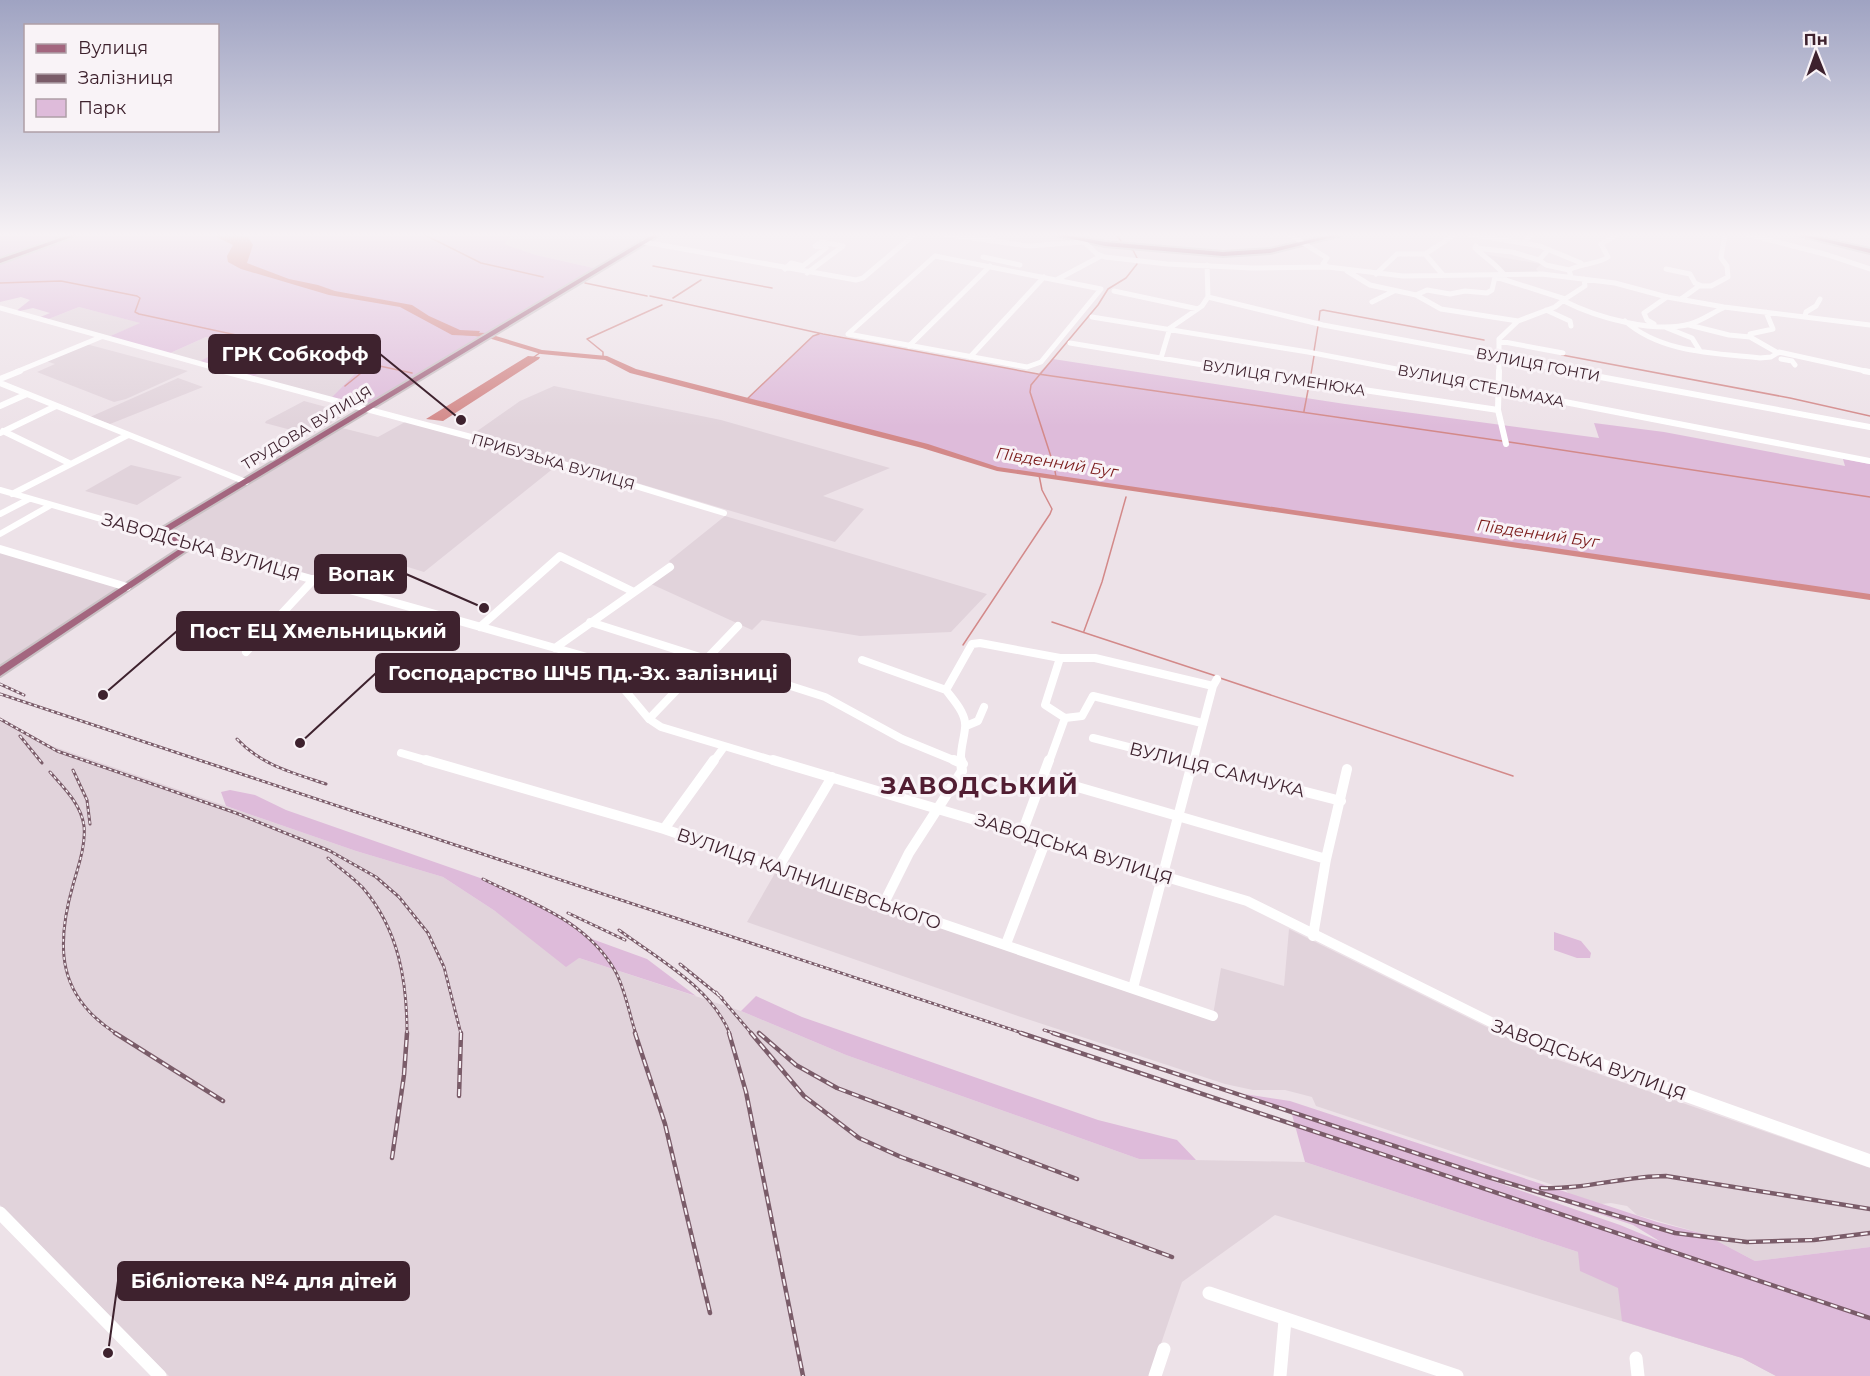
<svg xmlns="http://www.w3.org/2000/svg" width="1870" height="1376" font-family="Montserrat,sans-serif">
	<style>
		.built { fill: #e1d3db }
		.green { fill: #debbda; fill-rule: evenodd }
		.water { fill: #d38989 }
		.lines { fill: none; stroke-linecap: round; stroke-linejoin: round }
		.stream { stroke: #d38989; stroke-width: 1.5 }
		.river { fill: #d38989; fill-rule: evenodd }
		.major-casing { stroke: #c9c1c4; stroke-width: 4 }
		.minor-far4 { stroke: #fff; stroke-width: 5 }
		.minor-far3 { stroke: #fff; stroke-width: 6 }
		.minor-far2 { stroke: #fff; stroke-width: 8 }
		.minor-far1 { stroke: #fff; stroke-width: 10 }
		.minor { stroke: #fff; stroke-width: 13 }
		.major { fill: #a3667f; fill-rule: evenodd }
		.rail-far1-casing { stroke: #7a5c69; stroke-width: 3 }
		.rail-casing { stroke: #7a5c69; stroke-width: 4.5 }
		.rail-far1 { stroke: #f9f3f7; stroke-width: 1.5; stroke-dasharray: 3; stroke-linecap: butt }
		.rail { stroke: #f9f3f7; stroke-width: 2; stroke-dasharray: 7; stroke-linecap: butt }
		.labels { text-anchor: middle; stroke-width: 6; stroke-linejoin: round; paint-order: stroke }
		.far-street-label { font-size: 15px; fill: #3e222e; stroke: #f9f3f7 }
		.far-water-label { font-size: 16px; font-style: italic; fill: #7b1b1a; stroke: #f9f3f7 }
		.street-label { font-size: 18px; fill: #3e222e; stroke: #f9f3f7 }
		.district-label { font-size: 24px; font-weight: bold; letter-spacing: 1.5px; fill: #511d32; stroke: #f9f3f7 }
		.leader { fill: none; stroke: #3e222e; stroke-width: 2 }
		.callout-dot { fill: #3e222e; stroke: #f9f3f7; stroke-width: 2 }
		.callout { fill: #3e222e; stroke: #3e222e; stroke-width: 2 }
		.callout-label { font-size: 20px; text-anchor: middle; font-weight: bold; fill: #fff }
	</style>
	<rect width="100%" height="100%" fill="#ede2e8"/>
	<!-- built -->
	<path class="built" d="M514,234H656L598,269L536,255L503,244Z
		M1483,254L1541,264L1536,269L1539,273H1504Z
		M79,307L141,323L108,337L46,320Z
		M206,337L235,345L198,362L168,354Z
		M86,344L188,371L126,399L114,402L37,372L55,364L46,361Z
		M328,364L358,372L330,399L252,377L273,366Z
		M178,378L203,387L110,424L90,417Z
		M554,386L721,420L890,468L823,496L864,509L835,542L473,434L520,401Z
		M304,401L348,413L310,435L265,423L266,421Z
		M407,421L560,463L424,572L385,560L348,588L157,535L338,427L378,437Z
		M131,465L182,477L137,505L85,491Z
		M725,516L987,594L951,632L860,636L762,620L752,630L649,583L673,566L669,561Z
		M0,551L123,588L0,670Z
		M0,719L52,746L356,851L443,877L495,911L579,958L741,1011L846,1055L1139,1159L1305,1162L1578,1252L1870,1376H1776L1742,1358L1275,1215L1182,1282L1150,1376H169L0,1205Z
		M778,868L1213,1015L1221,968L1284,986L1289,929L1541,1054L1870,1168V1247L1755,1261L1704,1234L1637,1215L1627,1206L1611,1203L1601,1204L1569,1194L1565,1189L1316,1106L1312,1097L1285,1090H1253L1225,1084L1018,1016L747,922Z"/>
	<!-- green -->
	<path class="green" d="M0,234H75L0,260Z
		M78,234H514L504,244L536,255L598,269L365,409L330,399L357,372L328,364L274,366L252,377L198,362L234,344L206,337L168,354L108,337L140,323L79,307L46,320L38,318L50,313L33,308L15,312L30,300L21,297L0,302V261Z
		M818,334L1038,374L1053,359L1345,404L1599,438L1594,423L1664,432L1845,466L1843,459L1870,464V597L997,469L925,446L746,400L813,336Z
		M230,790L255,795L286,810L483,879L571,922L592,939L647,959L696,996L579,958L566,967L495,911L443,877L356,851L226,806L221,792Z
		M1554,932L1581,941L1591,953L1590,958H1577L1554,950Z
		M756,996L802,1017L1098,1120L1177,1140L1196,1160L1139,1159L846,1055L741,1011Z
		M1244,1094L1290,1101L1657,1222L1704,1234L1755,1261L1870,1247V1376H1776L1742,1358L1622,1321L1618,1288L1580,1271L1578,1252L1305,1162L1291,1111ZM1366,1137L1633,1225L1661,1242L1620,1225Z"/>
	<!-- water -->
	<path class="water" d="M210,234H237L248,237L253,245L247,263L289,279L318,285L335,291L412,305L429,316L460,330L480,331L477,336L452,335L400,307L329,295L241,269L228,262L227,256L233,245Z
		M528,356L540,357L539,359L443,421L426,419Z"/>
	<g class="lines">
		<!-- stream -->
		<path class="stream" d="M423,234L481,263L543,277
			M1116,234L1121,241
			M1126,247L1133,250L1137,258
			M653,266L772,288
			M0,283L61,281L137,296L140,298L135,312L139,314L412,373
			M585,283L647,296
			M650,296L823,334L1038,374L1502,441
			M673,298L701,280
			M1319,320L1320,311L1323,310L1484,340
			M1314,351L1318,326
			M1562,355L1790,398L1870,416
			M534,357L541,352
			M603,358V352L587,339L662,305
			M1310,380L1314,356
			M345,386L371,365
			M746,400L813,336L819,334
			M1304,411L1309,385
			M1509,442L1870,497
			M1055,469L1030,392L1031,385L1098,305L1108,289L1126,278L1137,264
			M1055,471L1056,477
			M1052,622L1216,676
			M1084,631L1102,582L1126,497
			M963,645L1050,514L1052,509L1042,490L1039,475
			M1220,678L1513,776"/>
		<!-- river -->
		<path class="river" d="M465,332L486,333L542,350L607,356L636,369L928,444L998,467L1870,594V600L997,471L922,448L630,373L605,360L541,354L485,337L463,335V333Z"/>
		<!-- major casing -->
		<g class="major-casing">
			<path id="major" d="M72,234H80L0,263V259Z
				M654,234H661L164,534L194,543L195,545L0,676V667L184,546L154,537V533Z
				M1050,234H1061L1105,242L1223,252L1270,249L1335,234H1345L1270,253L1223,256L1105,246Z
				M1793,234H1803L1870,249V253Z"/>
		</g>
		<!-- minor-far4 -->
		<path class="minor-far4" d="M943,234L1029,246L1082,242
			M1289,234L1327,258L1323,264L1328,267
			M1468,234L1540,246L1581,263
			M1746,234L1828,255L1870,269
			M1083,241L1097,254L1105,257L1167,264L1252,268L1328,267L1403,276L1542,274L1615,283L1667,297L1724,307L1870,325
			M644,242L856,280L863,278L915,234
			M1524,243L1532,234
			M1476,246L1475,248C1485,258 1497,264 1505,276
			M1475,248L1512,252L1539,260
			M1548,250L1539,260L1546,265L1569,270
			M935,256L1101,289L1041,362L1027,367L848,334Z
			M983,257L1020,265
			M785,269L791,263L803,266L826,248L815,246L821,242L843,246L807,273
			M1666,269L1690,274L1695,283L1702,286
			M1347,271L1370,285L1416,295L1441,309L1518,321
			M1376,274L1397,254H1425
			M1443,275L1425,254L1456,234
			M1496,277L1565,299L1555,307L1518,321L1499,339V372
			M1571,277L1569,270C1581,263 1596,265 1608,257L1601,244L1618,234
			M1058,279L1101,256
			M1114,291L1198,309
			M1416,295L1427,290L1450,294L1465,291L1487,293L1492,290L1495,277
			M1208,297L1323,325L1576,372
			M1565,299L1585,286L1584,279
			M1681,299L1699,286H1711L1728,277L1727,266L1721,258L1725,234
			M1564,301C1595,317 1655,334 1690,324C1701,321 1712,313 1723,308
			M1372,302L1394,291
			M0,308L230,372
			M1546,310L1570,321L1571,326
			M1805,316L1806,312L1816,306L1820,299
			M1092,317L1308,352L1412,372
			M1625,321C1661,353 1714,353 1760,358L1771,357L1779,352L1870,372
			M1654,324L1647,320L1644,313L1667,297
			M1689,325L1729,335L1750,337L1778,353
			M1667,328L1692,338L1700,351
			M1750,337V334L1773,329L1766,312
			M1499,341L1563,353
			M1070,343L1245,372
			M909,346L990,266
			M970,357L1044,277
			M1161,358L1170,328L1202,306L1208,297L1207,265
			M1781,359L1792,361L1795,365
			M16,372L101,337"/>
		<!-- minor-far3 -->
		<path class="minor-far3" d="M224,371L501,445L724,513
			M1236,371L1498,410
			M1404,371L1870,461
			M1499,371L1498,410L1506,444
			M1568,371L1870,427
			M1864,371L1870,372
			M0,379L20,371
			M0,383L246,482
			M0,406L27,394
			M3,431L71,464
			M0,433L56,406
			M0,490L157,535
			M12,494L128,435
			M0,514L29,499
			M0,534L51,505"/>
		<!-- minor-far2 -->
		<path class="minor-far2" d="M191,545L587,657L603,664L649,719L661,727L778,762
			M0,549L127,587
			M590,622L825,697L902,739L958,762
			M480,627L560,556L632,591
			M555,648L670,567
			M246,652L314,579
			M1060,658L1045,705L1065,718
			M862,660L946,690
			M1065,718L1082,716L1093,696L1202,723
			M649,719L738,626
			M966,726L978,721L984,707
			M1093,738L1187,762
			M401,753L432,762
			M713,762L724,747
			M961,762C960,749 964,740 965,728C967,714 954,701 946,690L972,644L980,643L1060,658H1095L1213,686
			M1049,762L1065,718
			M1193,762L1213,686L1217,679"/>
		<!-- minor-far1 -->
		<path class="minor-far1" d="M426,760L664,829L1213,1016
			M773,760L1247,901L1515,1034
			M954,760L963,764
			M1181,760L1341,801
			M1043,777L1326,859
			M664,829L714,760
			M1022,833L1049,760
			M778,868L832,777
			M883,905L909,853L962,771L961,760
			M1313,936L1326,859L1347,769
			M1006,944L1046,840
			M1133,988L1193,760"/>
		<!-- minor -->
		<path class="minor" d="M1512,1033L1870,1161
			M0,1213L160,1376
			M1209,1293L1457,1376
			M1636,1358L1638,1376
			M1155,1376L1164,1349
			M1280,1376L1285,1320"/>
		<!-- major -->
		<use href="#major" class="major"/>
		<!-- rail-far1 casing -->
		<g class="rail-far1-casing">
			<path id="rail-far1" d="M0,684L24,695
				M0,694L1025,1034
				M0,719L57,751L236,813L330,851L376,877L399,897L428,933L444,967L461,1034
				M20,736L42,763
				M237,739C261,765 293,773 326,784
				M73,770L87,800L90,824
				M50,772C64,788 81,804 84,826C86,845 78,867 73,885C55,948 58,997 117,1034
				M328,858C339,868 353,877 363,888C399,930 407,981 407,1034
				M483,879C531,903 585,920 614,969C625,987 629,1014 636,1034
				M568,913L625,940
				M619,930C658,959 711,987 730,1034
				M680,964L722,998
				M716,992L752,1034
				M1044,1030L1057,1034"/>
		</g>
		<!-- rail casing -->
		<g class="rail-casing">
			<path id="rail" d="M115,1033L223,1101
				M635,1033L665,1124L710,1313
				M729,1033L746,1092L803,1376
				M751,1033L804,1096L859,1138L901,1157L1172,1257
				M759,1033L796,1065L837,1088L1077,1179
				M1021,1033L1870,1318
				M1053,1033L1488,1177L1675,1233L1747,1242L1814,1240L1870,1233
				M459,1096L461,1033
				M392,1158L404,1075L407,1033
				M1541,1188C1583,1190 1624,1176 1666,1176L1870,1209"/>
		</g>
		<!-- rail-far1 -->
		<use href="#rail-far1" class="rail-far1"/>
		<!-- rail -->
		<use href="#rail" class="rail"/>
	</g>
	<!-- sky -->
	<linearGradient id="sky" x2="0" y2="1"><stop stop-color="#9fa3c2"/><stop offset="0.55" stop-color="#f7f2f5"/><stop offset="1" stop-color="#f7f2f5" stop-opacity="0"/></linearGradient>
	<rect width="1870" height="427" fill="url(#sky)"/>
	<g class="labels">
		<!-- far-street labels -->
		<g class="far-street-label">
			<text transform="translate(1538 365) rotate(11)" y="5">ВУЛИЦЯ ГОНТИ</text>
			<text transform="translate(1284 378) rotate(9)" y="5">ВУЛИЦЯ ГУМЕНЮКА</text>
			<text transform="translate(1481 386) rotate(11)" y="5">ВУЛИЦЯ СТЕЛЬМАХА</text>
			<text transform="translate(307 428) rotate(-31)" y="5">ТРУДОВА ВУЛИЦЯ</text>
			<text transform="translate(553 462) rotate(16)" y="5">ПРИБУЗЬКА ВУЛИЦЯ</text>
		</g>
		<!-- far-water labels -->
		<g class="far-water-label">
			<text transform="translate(1057 462) rotate(9)" y="6">Південний Буг</text>
			<text transform="translate(1538 533) rotate(8)" y="6">Південний Буг</text>
		</g>
		<!-- street labels -->
		<g class="street-label">
			<text transform="translate(201 547) rotate(16)" y="6">ЗАВОДСЬКА ВУЛИЦЯ</text>
			<text transform="translate(1217 770) rotate(14)" y="6">ВУЛИЦЯ САМЧУКА</text>
			<text transform="translate(1074 849) rotate(17)" y="6">ЗАВОДСЬКА ВУЛИЦЯ</text>
			<text transform="translate(809 879) rotate(19)" y="6">ВУЛИЦЯ КАЛНИШЕВСЬКОГО</text>
			<text transform="translate(1589 1060) rotate(20)" y="6">ЗАВОДСЬКА ВУЛИЦЯ</text>
		</g>
		<!-- district labels -->
		<g class="district-label">
			<text x="980" y="794">ЗАВОДСЬКИЙ</text>
		</g>
	</g>
	<!-- callouts -->
	<path class="leader" d="M461 420L380 354M484 608L406 574M103 695L177 631M300 743L376 673M108 1353L118 1281"/>
	<g class="callout-dot">
		<circle cx="461" cy="420" r="6"/>
		<circle cx="484" cy="608" r="6"/>
		<circle cx="103" cy="695" r="6"/>
		<circle cx="300" cy="743" r="6"/>
		<circle cx="108" cy="1353" r="6"/>
	</g>
	<g class="callout">
		<rect x="209" y="335" width="171" height="38" rx="6"/>
		<rect x="315" y="555" width="91" height="38" rx="6"/>
		<rect x="177" y="612" width="282" height="38" rx="6"/>
		<rect x="376" y="654" width="414" height="38" rx="6"/>
		<rect x="118" y="1262" width="291" height="38" rx="6"/>
	</g>
	<g class="callout-label">
		<text x="295" y="361">ГРК Собкофф</text>
		<text x="361" y="581">Вопак</text>
		<text x="318" y="638">Пост ЕЦ Хмельницький</text>
		<text x="583" y="680">Господарство ШЧ5 Пд.-Зх. залізниці</text>
		<text x="264" y="1288">Бібліотека №4 для дітей</text>
	</g>
	<!-- legend -->
	<rect x="24" y="24" width="195" height="108" fill="#f9f3f7" stroke="#ae9fa7" stroke-width="1.5"/>
	<rect x="36" y="44" width="30" height="9" fill="#a3667f" stroke="#ae9fa7" stroke-width="1.5"/>
	<text x="78" y="54" font-size="18" fill="#3e222e">Вулиця</text>
	<rect x="36" y="74" width="30" height="9" fill="#7a5c69" stroke="#ae9fa7" stroke-width="1.5"/>
	<text x="78" y="84" font-size="18" fill="#3e222e">Залізниця</text>
	<rect x="36" y="99" width="30" height="18" fill="#debbda" stroke="#ae9fa7" stroke-width="1.5"/>
	<text x="78" y="114" font-size="18" fill="#3e222e">Парк</text>
	<!-- north arrow -->
	<g transform="translate(1816 54) rotate(359)" stroke="#f9f3f7" stroke-width="4.5" paint-order="stroke">
	<path d="M0-4.5L10 22L0 15L-10 22Z" fill="#3e222e"/>
	<text y="-9" font-size="16" font-weight="bold" text-anchor="middle" fill="#3e222e">Пн</text>
	</g>
</svg>
